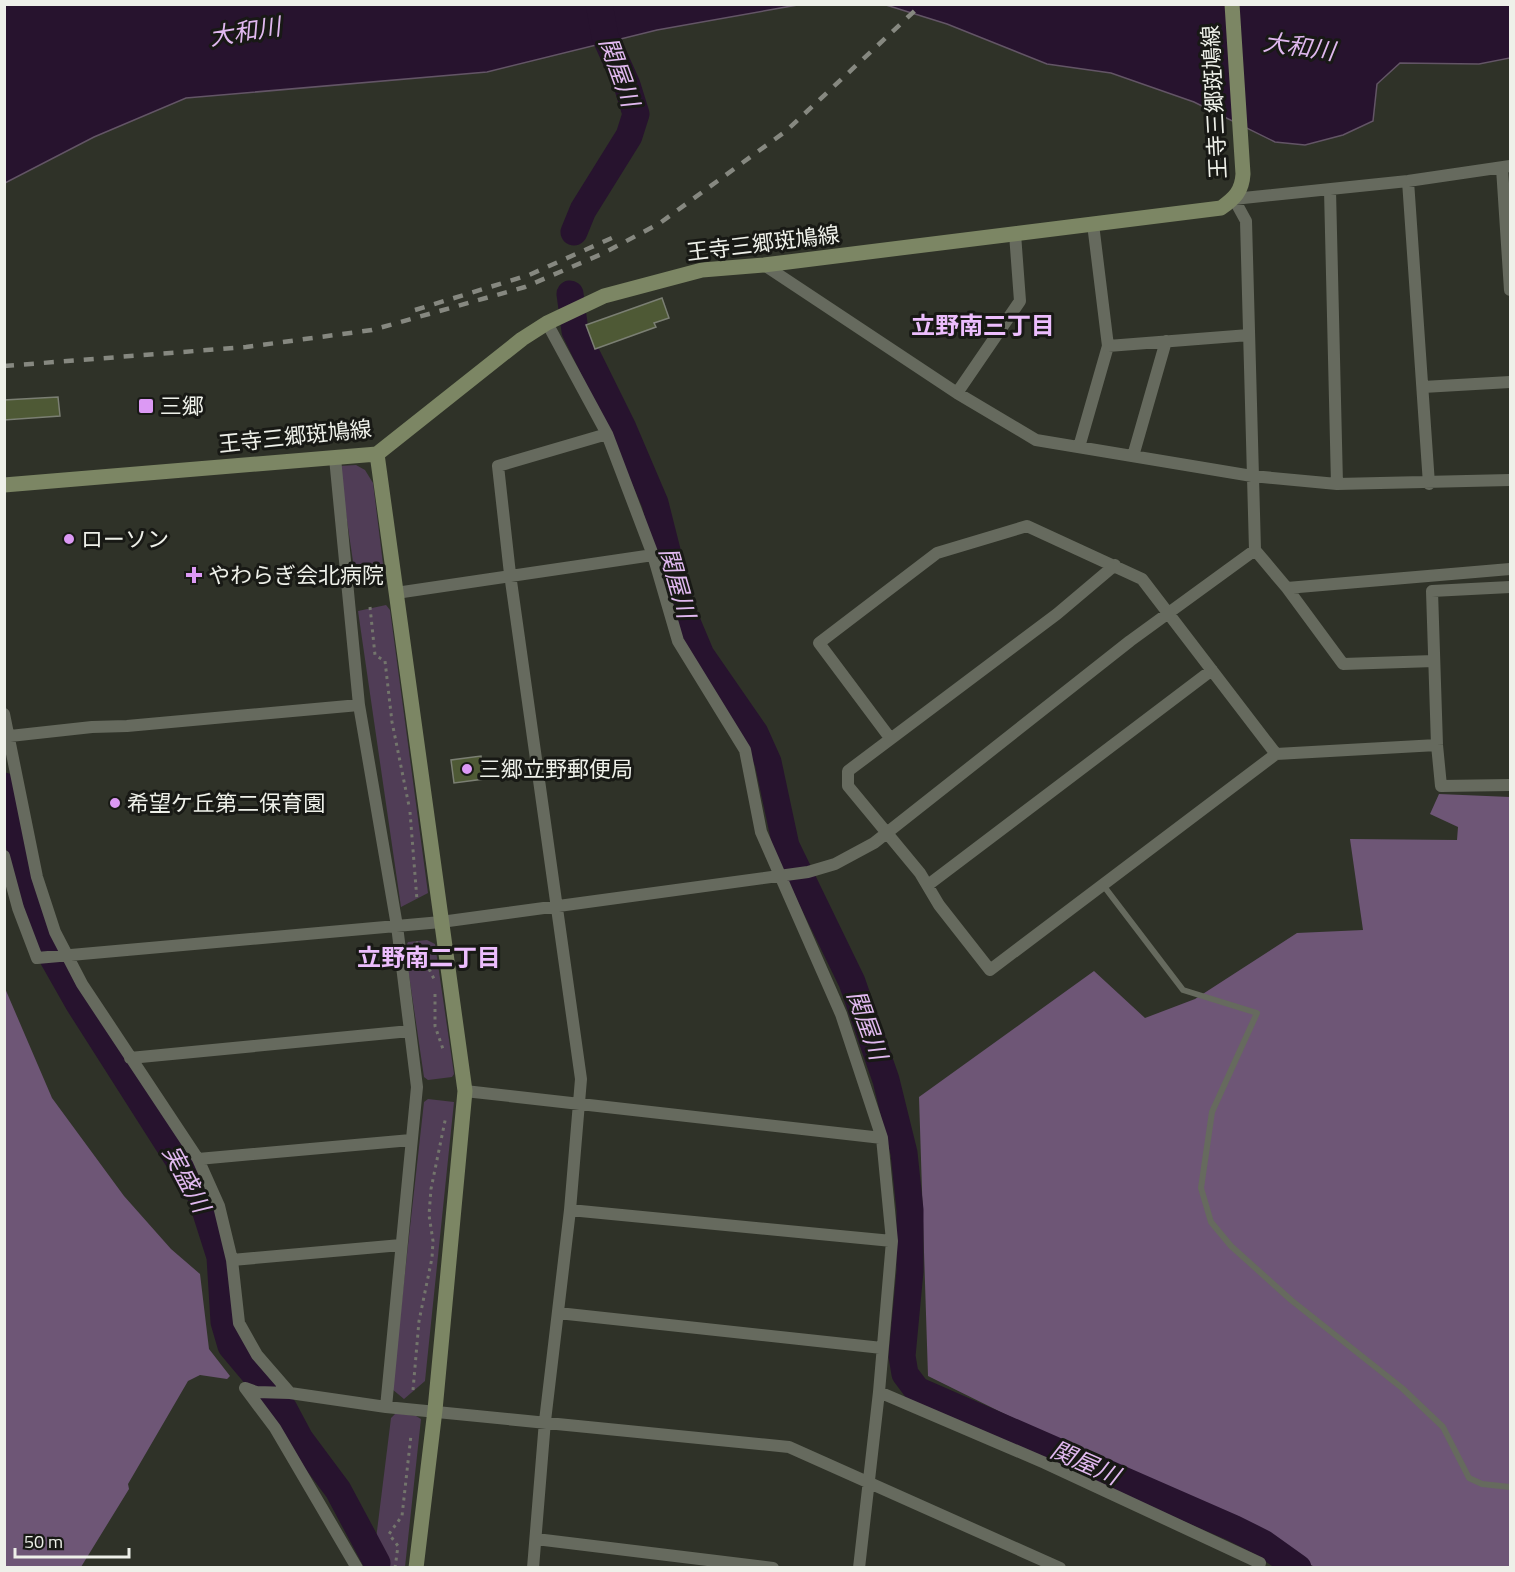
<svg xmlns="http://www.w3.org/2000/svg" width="1515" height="1572" font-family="'Titillium Web','Noto Sans JP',sans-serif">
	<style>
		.green { fill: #503d56 }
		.forest { fill: #6e5676 }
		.water { fill: #27132e; stroke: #635566; stroke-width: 1.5 }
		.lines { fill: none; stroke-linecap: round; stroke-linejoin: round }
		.river { stroke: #27132e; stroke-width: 27 }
		.building { fill: #4e5935; stroke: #7b7f73; stroke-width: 1.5 }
		.path { stroke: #73756c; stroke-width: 3; stroke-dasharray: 3 4.5; stroke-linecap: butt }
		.lane { stroke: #666a5e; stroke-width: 6 }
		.street { stroke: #666a5e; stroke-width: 12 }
		.secondary { stroke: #7c8664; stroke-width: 15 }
		.rail { stroke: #868880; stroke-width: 4.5; stroke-dasharray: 10 10; stroke-linecap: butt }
		.poi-dot { fill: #dc99f4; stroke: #181915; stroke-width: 2 }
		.labels { text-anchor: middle; stroke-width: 6; stroke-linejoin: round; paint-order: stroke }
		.street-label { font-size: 22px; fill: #eef0e9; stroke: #181915 }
		.poi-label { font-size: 22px; fill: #eef0e9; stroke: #181915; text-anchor: start }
		.water-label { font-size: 24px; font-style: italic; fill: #e0b8ef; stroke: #181915 }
		.neighbourhood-label { font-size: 24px; font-weight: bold; fill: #ecbdfd; stroke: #181915 }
	</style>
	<rect width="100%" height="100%" fill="#2f3228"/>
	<!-- green -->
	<path class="green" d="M356,465L365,470L373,483L384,572C379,583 367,589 356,582L339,466Z
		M386,605L390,610L428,893L401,907L358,611Z
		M427,940L435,944L454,1074L452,1077L428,1080L424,1077L405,948L408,942Z
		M428,1099L454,1102L425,1381L404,1399L392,1389L424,1102Z
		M396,1413L416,1416L421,1419L405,1567H389L376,1539L391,1418Z"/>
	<!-- forest -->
	<path class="forest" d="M1439,794L1510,797V1567H1315L928,1376L919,1097L1094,971L1145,1018L1195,999L1297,933L1363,930L1350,839L1457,840L1458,827L1430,814Z
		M4,986L52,1098L124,1196L171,1249L200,1274L209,1349L230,1376L227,1379L200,1375L188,1381L128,1484L129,1489L81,1567H5Z"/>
	<!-- water -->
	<path class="water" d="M5,4H797V5L657,30L487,72L186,98L94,137L5,183Z
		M886,5H1510V58L1479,64L1400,63L1377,84L1373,121L1343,135L1305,145L1275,142L1194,102L1111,73L1047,64L947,24Z"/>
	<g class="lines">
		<!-- river -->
		<path class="river" d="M574,232L583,210L629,136L636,114L627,85L605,36L599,4
			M570,294L575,331L623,428L655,503L682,610L701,655L755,733L768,762L786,846L852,982L886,1080L904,1153L910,1210V1271L902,1356L905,1374L917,1390L1233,1528L1263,1543L1298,1568
			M4,786L45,944L79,1004L200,1194L220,1257L224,1322L231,1346L284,1409L300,1439L338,1490L377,1563"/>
	</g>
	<!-- building -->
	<path class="building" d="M662,298L669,318L654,323L656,327L595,349L586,325Z
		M58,397L60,416L4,420V400Z
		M481,756L484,779L454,783L451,760Z"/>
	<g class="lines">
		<!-- path -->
		<path class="path" d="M370,607L375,655L385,661L392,722L409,806
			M410,812L417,900
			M416,942L434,979
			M435,994V1026L444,1052
			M413,1390L419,1321L432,1258L433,1241L429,1215L431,1189L446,1116
			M395,1568L398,1546L389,1534L402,1516L411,1435"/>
		<!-- lane -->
		<path class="lane" d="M1103,885L1183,990L1257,1013L1212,1112L1201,1188L1211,1222L1231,1246L1291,1300L1402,1388L1443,1427L1469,1478L1482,1484L1510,1487"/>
		<!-- street -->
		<path class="street" d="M1502,168L1510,290
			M1408,181L1429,484
			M1330,190L1337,484
			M764,265L957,393L1036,440L1252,476L1337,484L1510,480
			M547,323L607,434L653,555L678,641L745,750L761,832L841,1014L882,1138L892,1241L879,1392L859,1568
			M1108,346L1249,335
			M1423,387L1510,382
			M957,393L1020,301L1015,234
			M1079,447L1108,346L1093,224
			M1133,456L1166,341
			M335,458L359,705L397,926L417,1087L386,1407
			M1115,565L1057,614L848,771V786L920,873L939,905L990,970L1276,754L1437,745
			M1510,587L1432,591L1437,745L1441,786L1510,785
			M1287,588L1510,569
			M396,593L653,555
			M1434,661L1343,664L1287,588L1255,550L1246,221L1234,199L1408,181L1510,166
			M4,714L37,877L55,932L82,984L198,1159L219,1206L232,1260L239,1323L257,1355L290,1393
			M890,738L819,643L937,553L1027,526L1142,579L1276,754
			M4,742L10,736L92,727L127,726L359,705
			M4,856L18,908L37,958L441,922L808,872L835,864L874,843L1130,641L1255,550
			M928,885L1212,670
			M130,1058L410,1031
			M465,1091L882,1138
			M198,1159L411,1140
			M570,1210L892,1241
			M232,1260L401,1245
			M558,1313L882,1348
			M245,1388L256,1392L290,1393L386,1407L789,1447L1060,1568
			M245,1388L275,1428L357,1568
			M879,1392L1045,1463L1260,1563L1258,1568
			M536,1539L773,1568
			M533,1568L545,1421L570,1210L581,1079L510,574L498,466L607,434"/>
		<!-- secondary -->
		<path class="secondary" d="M377,454L465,1091L435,1410L416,1568
			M4,485L377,454L522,339L547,323L604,296L702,270L764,265L1221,208C1235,198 1242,191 1243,174L1232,4"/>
		<!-- rail -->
		<path class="rail" d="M415,310L529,275L614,237
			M4,366L246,347L372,330L525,287L604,253L660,223L786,131L922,4"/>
	</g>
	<!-- markers -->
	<g class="poi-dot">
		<rect x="138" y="398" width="16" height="16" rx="3"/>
		<circle cx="69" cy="539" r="6"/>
		<path d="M191 566h6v6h6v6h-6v6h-6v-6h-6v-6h6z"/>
		<circle cx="467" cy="769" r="6"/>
		<circle cx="115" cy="803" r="6"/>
	</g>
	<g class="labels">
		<!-- street labels -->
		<g class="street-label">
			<text transform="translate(1214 102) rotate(-93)" y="8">王寺三郷斑鳩線</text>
			<text transform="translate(763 243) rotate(-7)" y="8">王寺三郷斑鳩線</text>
			<text transform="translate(295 436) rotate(-6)" y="8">王寺三郷斑鳩線</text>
		</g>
		<!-- poi labels -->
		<g class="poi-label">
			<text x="160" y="414">三郷</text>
			<text x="81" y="547">ローソン</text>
			<text x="208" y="583">やわらぎ会北病院</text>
			<text x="479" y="777">三郷立野郵便局</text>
			<text x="127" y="811">希望ケ丘第二保育園</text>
		</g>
		<!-- water labels -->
		<g class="water-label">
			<text transform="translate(245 32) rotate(-9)" y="8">大和川</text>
			<text transform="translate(1299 47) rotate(8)" y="8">大和川</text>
			<text transform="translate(619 72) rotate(70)" y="8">関屋川</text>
			<text transform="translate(677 583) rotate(74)" y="8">関屋川</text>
			<text transform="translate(867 1025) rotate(70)" y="8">関屋川</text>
			<text transform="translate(186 1179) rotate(62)" y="8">実盛川</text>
			<text transform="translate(1085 1463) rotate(24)" y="8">関屋川</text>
		</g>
		<!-- neighbourhood labels -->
		<g class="neighbourhood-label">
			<text x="983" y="334">立野南三丁目</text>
			<text x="429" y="966">立野南二丁目</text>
		</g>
	</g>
	<!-- border -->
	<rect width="1515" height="1572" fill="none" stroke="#eef0e9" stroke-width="12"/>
	<!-- scale -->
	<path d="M15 1548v9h114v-9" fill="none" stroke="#eef0e9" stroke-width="3"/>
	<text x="24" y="1548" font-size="18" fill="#eef0e9" stroke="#181915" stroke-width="4.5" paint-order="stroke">50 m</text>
</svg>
